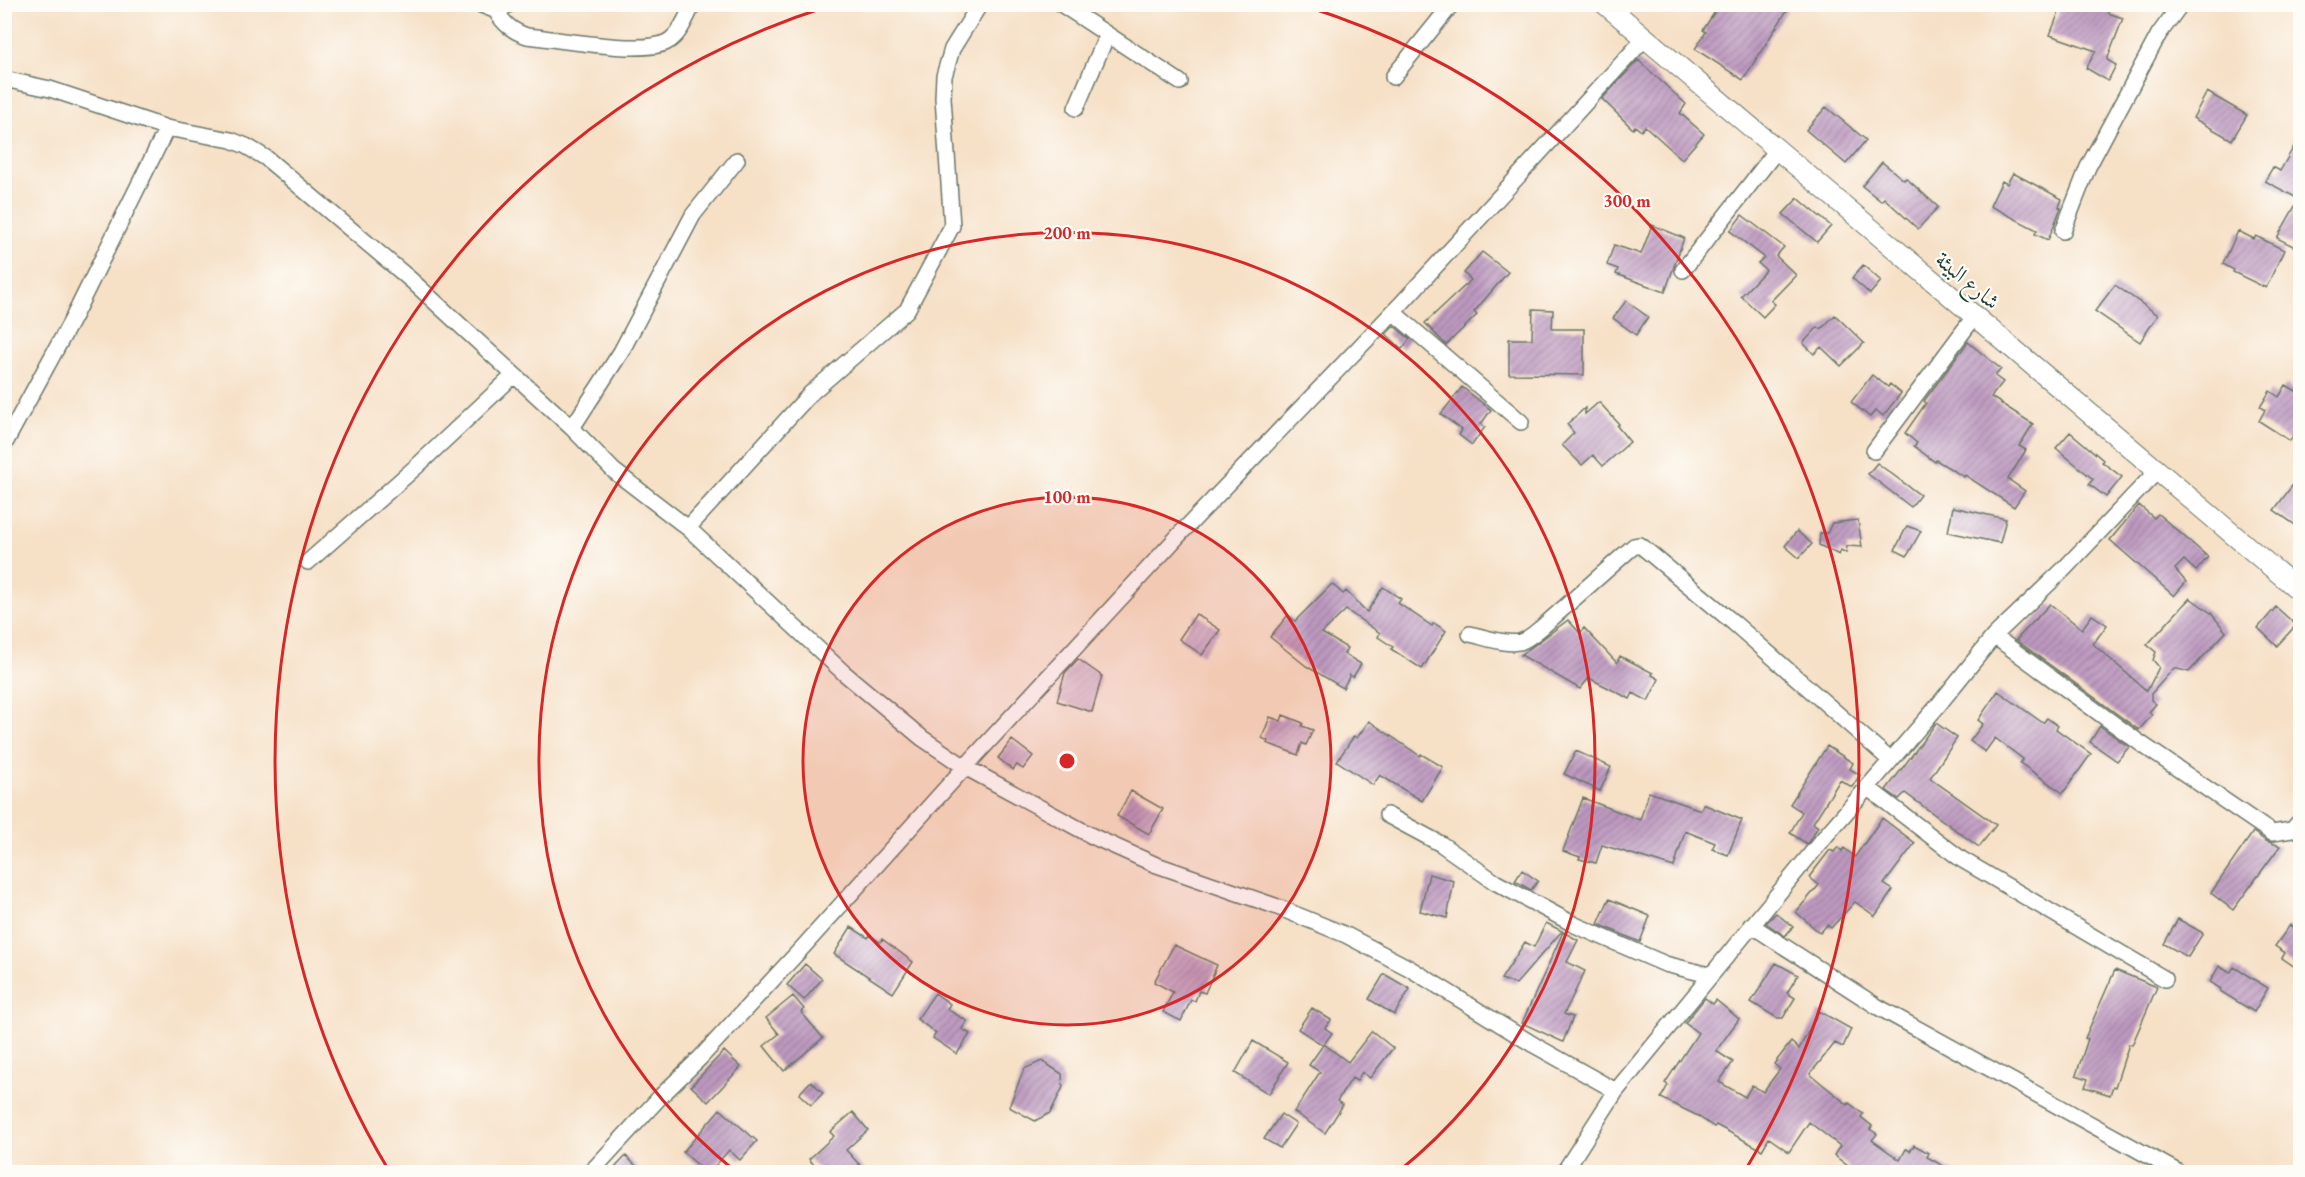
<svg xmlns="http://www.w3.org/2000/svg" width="2305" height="1177" font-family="'EB Garamond',Amiri,serif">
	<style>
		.building { fill: url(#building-hatch) }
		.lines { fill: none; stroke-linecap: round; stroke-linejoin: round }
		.minor-casing { stroke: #6a7667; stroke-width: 18 }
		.tertiary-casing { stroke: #6a7667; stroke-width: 22 }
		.minor { stroke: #fff; stroke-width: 15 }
		.tertiary { stroke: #fff; stroke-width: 20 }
		.ring { fill: none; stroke: #d62828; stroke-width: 3 }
		.labels { text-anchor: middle; stroke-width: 4.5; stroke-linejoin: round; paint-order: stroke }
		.street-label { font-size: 22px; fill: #1f3d34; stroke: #fdfcf7 }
		.centre { fill: #d62828; stroke: #fdfcf7; stroke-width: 3 }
		.ring-label { font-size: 18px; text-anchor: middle; font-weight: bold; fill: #d62828; stroke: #fdfcf7; stroke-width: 4.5; stroke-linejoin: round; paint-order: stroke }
	</style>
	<defs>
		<pattern id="building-hatch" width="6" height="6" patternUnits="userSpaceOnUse" patternTransform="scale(1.5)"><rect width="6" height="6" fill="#bd99c0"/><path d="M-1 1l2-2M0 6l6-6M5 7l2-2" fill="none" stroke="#997e9d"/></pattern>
	</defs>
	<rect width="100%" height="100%" fill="#fdfcf7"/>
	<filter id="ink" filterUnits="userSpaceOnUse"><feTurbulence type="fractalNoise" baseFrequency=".0167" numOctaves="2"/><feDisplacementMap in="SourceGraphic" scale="12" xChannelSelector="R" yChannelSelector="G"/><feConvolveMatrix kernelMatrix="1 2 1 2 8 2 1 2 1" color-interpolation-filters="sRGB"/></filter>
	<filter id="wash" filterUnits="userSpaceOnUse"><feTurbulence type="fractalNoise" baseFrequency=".008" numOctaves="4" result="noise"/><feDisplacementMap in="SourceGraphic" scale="24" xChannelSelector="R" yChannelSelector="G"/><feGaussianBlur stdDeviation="1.35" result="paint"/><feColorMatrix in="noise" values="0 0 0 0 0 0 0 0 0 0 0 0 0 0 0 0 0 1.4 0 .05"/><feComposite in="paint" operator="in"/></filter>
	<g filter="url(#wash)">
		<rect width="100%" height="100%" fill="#f6e0c6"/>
		<g id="blocks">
			<!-- building -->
			<path class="building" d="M1720,4H1791L1743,80L1695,49L1706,32L1703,30Z
				M2062,4H2111L2108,13L2123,18L2107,60L2116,65L2108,81L2086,68L2096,51L2050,35Z
				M1638,60L1686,104L1680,113L1704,134L1682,159L1645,126L1641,131L1635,126L1633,129L1602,99Z
				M2207,92L2247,115L2232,140L2193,118Z
				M1826,107L1866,140L1846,164L1806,130Z
				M2301,134V250L2277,238L2299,199L2265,181L2273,167L2280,171Z
				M1882,162L1904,180L1906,178L1938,207L1918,229L1884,198L1881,201L1862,186Z
				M2013,173L2062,199L2059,207L2061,208L2048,240L2035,234L2037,230L1990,206L2002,181L2007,184Z
				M1798,198L1831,226L1817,242L1783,214Z
				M1742,215L1784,247L1776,256L1796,275L1771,301L1775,304L1763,317L1741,296L1766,270L1758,263L1764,257L1730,231Z
				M1652,225L1684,238L1665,292L1616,274L1618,269L1607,265L1614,245L1641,254Z
				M2238,231L2254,239L2256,236L2284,250L2266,288L2233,272L2234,270L2223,264Z
				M1482,252L1508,272L1474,312L1477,315L1446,345L1425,323L1471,280L1464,273Z
				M1863,265L1881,281L1870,294L1852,278Z
				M2115,285L2158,315L2140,342L2095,311Z
				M1626,301L1648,317L1636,335L1613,318Z
				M1533,309L1553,310L1552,329H1584V375L1509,374V339H1532Z
				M1835,315L1864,343L1841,366L1821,347L1814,354L1803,343L1818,327L1821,329Z
				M1394,326L1410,339L1402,349L1386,334Z
				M1968,342L2001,369L1995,376L2003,382L1991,397L2033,424L2019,446L2026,450L2008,479L2025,491L2014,507L1965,475L1964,477L1936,460L1935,462L1914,446L1917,443L1905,433L1926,403L1924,401Z
				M1872,375L1888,387L1890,384L1901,393L1883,416L1876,410L1870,417L1851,402Z
				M2286,385L2301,394V423L2290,441L2259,421L2265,410L2260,407L2270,391L2279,397Z
				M1462,387L1491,410L1481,424L1485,427L1472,445L1459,435L1462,430L1441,414Z
				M1599,402L1619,424L1617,426L1630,442L1603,466L1593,455L1582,465L1562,445L1574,433L1567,424L1585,408V414Z
				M2070,432L2103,460L2102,462L2122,477L2106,497L2089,484L2093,479L2056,448Z
				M1877,463L1920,495L1911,507L1868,474Z
				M2301,474V529L2274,510Z
				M2139,505L2154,518L2158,514L2208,557L2196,571L2184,560L2175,569L2186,582L2174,596L2110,540Z
				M1953,507L2006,519L2000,543L1948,532Z
				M1858,520L1862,547L1847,546L1846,553L1841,550L1839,555L1819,545L1820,533H1827L1832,523Z
				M1907,526L1921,531L1907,556L1895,550Z
				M1797,531L1812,544L1799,558L1785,546Z
				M1332,584L1343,594L1346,591L1367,612L1383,587L1401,599L1398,603L1432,626L1434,623L1446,631L1422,669L1391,649L1393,647L1378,637L1380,633L1346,610L1322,633L1347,648L1344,654L1361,664L1353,677L1350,675L1343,688L1306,666L1270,637L1288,615L1295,621Z
				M2190,598L2211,613L2226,632L2189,672L2174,668L2151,694V700L2156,704L2149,712L2152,715L2139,730L2016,640L2050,604L2082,629L2092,615L2107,625L2093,644L2147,691L2159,667L2153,660L2156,652L2147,645Z
				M2276,607L2296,625L2277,646L2258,628Z
				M1196,614L1220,630L1202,655L1179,639Z
				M1568,620L1580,633L1584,628L1617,663L1620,656L1653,673L1652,675L1659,679L1648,701L1633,693L1630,699L1589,678L1580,689L1521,655Z
				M1078,659L1102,676L1092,712L1057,701L1065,673Z
				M1998,691L2043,723L2047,718L2058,726L2056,729L2091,754L2063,793L2020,763L2023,759L1995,738L1985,752L1970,741L1983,724L1978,720Z
				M1283,715L1303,723L1302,726L1313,730L1306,745L1302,743L1298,755L1267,743L1268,741L1262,738L1270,717L1281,721Z
				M1369,721L1420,756L1421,754L1443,767L1422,801L1380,775L1373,785L1337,761L1354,736L1357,738Z
				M1936,723L1957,738L1930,778L1996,825L1979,847L1905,793L1899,799L1886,790Z
				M2100,726L2129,747L2117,761L2090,742Z
				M1012,740L1033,756L1023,769L1017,765L1013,770L998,758Z
				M1827,746L1853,763L1850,769L1860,775L1852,787L1840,780L1813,823L1818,827L1807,844L1790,833L1802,812L1790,804Z
				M1576,751L1611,767L1600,791L1564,774Z
				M1131,791L1163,809L1149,834L1117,816Z
				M1649,792L1701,810L1703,804L1742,820L1728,855L1712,849L1715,843L1685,831L1674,867L1602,845L1596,863L1579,859L1580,857L1563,851L1583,798L1640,820Z
				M1882,818L1915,843L1884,884L1893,890L1875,916L1855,902L1831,928L1827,925L1820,933L1796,912L1819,885L1809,877L1830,850L1834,852L1838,847L1842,851L1844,848L1855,857Z
				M2253,832L2266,841L2280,846L2233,910L2211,893Z
				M1522,870L1538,881L1531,890L1515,881Z
				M1429,874L1454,881L1447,918L1420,911Z
				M1609,899L1650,916L1640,942L1598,924Z
				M1776,913L1793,927L1785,936L1766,923Z
				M2178,919L2203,933L2188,957L2164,944Z
				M1546,923L1562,931L1516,984L1501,979L1525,942L1534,947Z
				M2290,925L2301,932V971L2282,958L2285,953L2275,946Z
				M851,927L868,938L870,935L880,942L882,939L913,962L893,993L834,954Z
				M1563,932L1578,940L1567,962L1585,971L1564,1014L1573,1017L1563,1042L1522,1023Z
				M1174,945L1217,965L1205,993L1199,991L1195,1001L1191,1000L1181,1021L1163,1012L1173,992L1154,982Z
				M1776,963L1798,975L1787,993L1795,998L1783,1018H1777L1751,1002Z
				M805,964L822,979L804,1000L787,985Z
				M2219,966L2230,973L2234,967L2268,988L2254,1012L2220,991L2221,989L2210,982Z
				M2115,970L2157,987L2132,1045L2129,1044L2115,1087L2113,1086L2110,1095L2085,1087L2088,1079L2076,1075L2088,1039L2085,1038Z
				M1384,974L1410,989L1394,1015L1369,999Z
				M935,993L950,1004L947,1009L967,1021L962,1029L970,1034L957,1054L933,1038L936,1033L917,1019Z
				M793,996L804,1009L801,1012L823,1038L784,1071L764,1046L779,1034L766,1018Z
				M1705,998L1713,1004L1716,1000L1739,1019L1716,1051L1733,1062L1719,1082L1745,1097L1752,1085L1763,1092L1780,1069L1774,1064L1791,1042L1799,1049L1819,1011L1851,1029L1843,1047L1835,1043L1810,1074L1848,1105L1849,1103L1863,1114L1861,1117L1872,1126L1870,1129L1877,1134L1872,1140L1900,1160L1906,1149L1910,1151L1914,1145L1929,1153L1927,1157L1956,1173H1845L1849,1167L1834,1155L1840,1146L1809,1122L1789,1152L1769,1138L1762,1150L1716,1125L1714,1127L1696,1115L1661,1098L1668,1085L1665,1083L1698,1033L1685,1023Z
				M1312,1008L1331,1020L1325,1028L1332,1033L1324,1044L1348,1062L1372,1031L1393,1048L1370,1078L1362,1072L1357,1081L1352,1078L1337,1101L1343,1105L1325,1133L1294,1112L1320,1072L1309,1065L1323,1045L1298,1029Z
				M1253,1041L1288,1062L1269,1094L1235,1073Z
				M724,1051L741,1067L708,1102L691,1086Z
				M1042,1061L1062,1074L1063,1087L1050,1113L1035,1121L1009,1107L1024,1069Z
				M811,1081L823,1093L811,1105L799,1094Z
				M720,1109L757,1141L740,1160L729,1150L709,1173H707L683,1152Z
				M853,1112L868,1130L846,1150L867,1173H821L809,1159L834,1136L830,1132Z
				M1281,1114L1296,1124L1280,1148L1264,1139Z
				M626,1156L643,1173H610Z"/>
		</g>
	</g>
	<g filter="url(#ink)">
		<use href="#blocks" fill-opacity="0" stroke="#6a7667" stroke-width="1.5"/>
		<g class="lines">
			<!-- minor casing -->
			<g class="minor-casing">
				<path id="minor" d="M479,4L497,11L510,4
					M1061,4L1180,82
					M496,11C504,24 512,31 527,36C557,39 643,55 667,42C680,35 686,18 693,4
					M1393,77L1452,4
					M4,79L50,89L167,128L231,140L246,146L266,158L411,280L572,428L614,471L688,528L844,673L922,738L965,767L1094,837L1154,864L1275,906L1346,935L1409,968L1534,1045L1616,1091
					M1076,108L1107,35
					M2063,231L2088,167L2159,34L2181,4
					M1683,270L1777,150
					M1393,312L1521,422
					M572,428L621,352L693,215L737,160
					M4,445L73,318L167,128
					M1874,451L1974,317
					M688,528L811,393L907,310L952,226L943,98L944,76L952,49L980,4
					M308,562L417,466L514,375
					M1470,634C1484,637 1505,645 1520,642C1527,640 1535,633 1541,628L1627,552L1634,546L1640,545L1734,623L1890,760
					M1994,636L2140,743L2272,833L2292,830L2300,821
					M1868,788L1961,859L2165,979
					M1387,815L1441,844L1495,882L1575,925L1665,964L1709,975
					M1751,925L1878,1007L2176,1171
					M591,1172L661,1096L700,1058L803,947L965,767L1180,534L1400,305L1645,38
					M1564,1172L1616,1091L1828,833L1936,708L1994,636L2064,569L2157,471"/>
			</g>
			<!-- tertiary casing -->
			<g class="tertiary-casing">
				<path id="tertiary" d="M1605,4L2300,591"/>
			</g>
			<!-- minor -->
			<use href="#minor" class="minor"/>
			<!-- tertiary -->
			<use href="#tertiary" class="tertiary"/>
		</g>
	</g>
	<!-- distance rings -->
	<circle cx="1067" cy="761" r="264" fill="#d62828" fill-opacity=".12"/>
	<g class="ring">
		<circle cx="1067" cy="761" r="264"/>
		<path d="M735 1171A528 528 0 1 1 1399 1171"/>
		<path d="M388 1169A792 792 0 0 1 829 6M1305 6A792 792 0 0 1 1746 1169"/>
	</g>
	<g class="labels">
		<!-- street labels -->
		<g class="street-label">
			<text transform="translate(1968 280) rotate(40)" y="8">شارع البيئة</text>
		</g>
	</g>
	<circle cx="1067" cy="761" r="9" class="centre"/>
	<g class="ring-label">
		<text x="1627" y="207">300 m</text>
		<text x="1067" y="239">200 m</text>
		<text x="1067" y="503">100 m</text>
	</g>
	<!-- margin -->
	<rect width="2305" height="1177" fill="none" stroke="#fdfcf7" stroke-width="24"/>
</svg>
